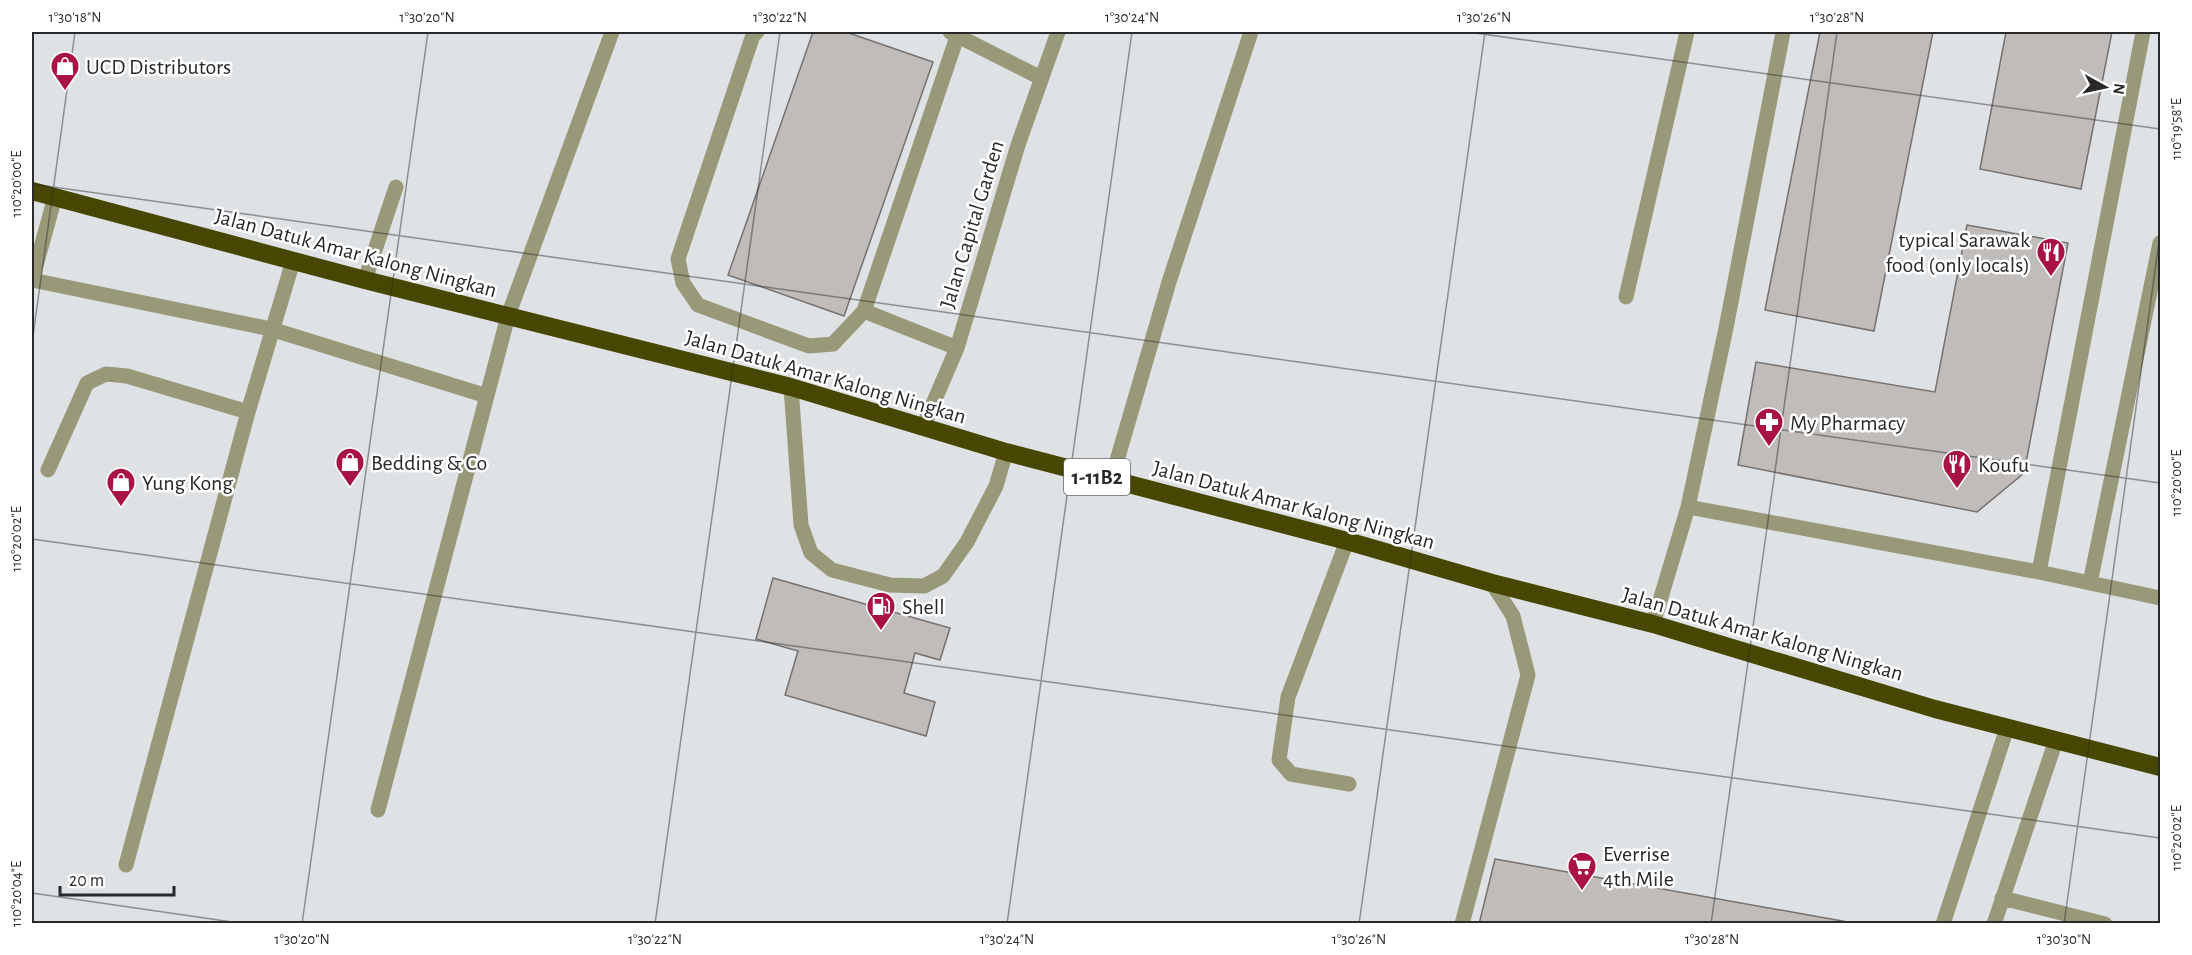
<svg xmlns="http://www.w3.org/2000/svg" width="2192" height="955" font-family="'Alegreya Sans',sans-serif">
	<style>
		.building { fill: #c0bcba; stroke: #75716f; stroke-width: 1.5 }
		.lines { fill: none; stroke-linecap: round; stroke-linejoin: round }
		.minor { stroke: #989978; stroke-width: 15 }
		.highway { stroke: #474702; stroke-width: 18 }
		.ticks { fill: none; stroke: #28292b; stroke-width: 1.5; stroke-opacity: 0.45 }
		.labels { text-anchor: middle; stroke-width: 5; stroke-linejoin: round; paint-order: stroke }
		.shield { fill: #fff; stroke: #68696b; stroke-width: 1.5 }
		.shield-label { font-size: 21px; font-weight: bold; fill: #28292b }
		.poi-label { font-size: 22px; fill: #28292b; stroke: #fff; text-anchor: start }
		.street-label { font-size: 22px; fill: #28292b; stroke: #fff }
		.neatline { fill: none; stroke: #28292b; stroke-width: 2 }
		.ticks-label { font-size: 15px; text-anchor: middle; fill: #28292b }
	</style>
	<rect width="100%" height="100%" fill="#dfe2e5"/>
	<!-- building -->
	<path class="building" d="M813,32H846L933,62L844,316L728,275Z
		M1820,32H1933L1874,331L1765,310Z
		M2006,32H2112L2081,189L1980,169Z
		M1967,225L2068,243L2024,473L1977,512L1738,465L1756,362L1935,392Z
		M773,578L950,628L940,660L915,653L904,693L935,702L926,736L785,695L798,651L756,639Z
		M1495,859L1859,924H1479Z"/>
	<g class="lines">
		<!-- minor -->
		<path class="minor" d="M757,32L753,35L678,259L683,283L698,305L809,346L833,344L864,311L958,34
			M950,32L1041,78
			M55,197L32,280L271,329L487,396
			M365,280L396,187
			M1626,297L1687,32
			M864,311L957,348
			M791,387L801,525L811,553L832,570L890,585L924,586L943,576L967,542L996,486L1006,452
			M923,427L957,348L1018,145L1058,32
			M48,470L87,383L106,374L127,376L248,412L293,261
			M1111,481L1169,282L1251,32
			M1688,507L2039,572L2160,598
			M1347,541L1288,697L1279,760L1291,774L1349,784
			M2039,572L2143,32
			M2090,583L2160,243
			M1653,624L1688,507L1726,328L1783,32
			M378,810L508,316L612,32
			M126,865L248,412
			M2002,898L2105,924
			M1462,924L1528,675L1513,616L1492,583
			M1943,924L2007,728
			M1994,924L2056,740"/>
		<!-- highway -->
		<path class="highway" d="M32,191L365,280L791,387L1006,452L1347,541L1492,583L1653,624L1935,709L2160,767"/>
	</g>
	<!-- ticks -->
	<path class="ticks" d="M1468,32L2160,129M32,184L2160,483M32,343L75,32M32,539L2160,838M32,893L246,924M302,924L428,32M655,924L780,32M1007,924L1132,32M1359,924L1485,32M1711,924L1837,32M2064,924L2160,235"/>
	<!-- icons -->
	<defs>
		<g id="shop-pin" transform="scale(1.5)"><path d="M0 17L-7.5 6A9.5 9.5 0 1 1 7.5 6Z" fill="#a81244" stroke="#fff"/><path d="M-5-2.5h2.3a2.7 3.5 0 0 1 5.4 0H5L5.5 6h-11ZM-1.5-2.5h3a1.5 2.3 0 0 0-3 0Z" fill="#fff"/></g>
		<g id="restaurant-pin" transform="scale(1.5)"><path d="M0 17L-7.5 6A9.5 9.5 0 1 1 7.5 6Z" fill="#a81244" stroke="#fff"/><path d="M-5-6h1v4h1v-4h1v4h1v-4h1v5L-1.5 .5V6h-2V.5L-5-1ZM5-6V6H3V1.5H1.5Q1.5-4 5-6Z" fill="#fff"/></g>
		<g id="pharmacy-pin" transform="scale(1.5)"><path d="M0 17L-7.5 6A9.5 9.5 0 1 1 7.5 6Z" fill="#a81244" stroke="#fff"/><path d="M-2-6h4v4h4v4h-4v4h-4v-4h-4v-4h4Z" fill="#fff"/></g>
		<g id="fuel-pin" transform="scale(1.5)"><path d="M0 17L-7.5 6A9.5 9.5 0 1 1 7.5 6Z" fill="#a81244" stroke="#fff"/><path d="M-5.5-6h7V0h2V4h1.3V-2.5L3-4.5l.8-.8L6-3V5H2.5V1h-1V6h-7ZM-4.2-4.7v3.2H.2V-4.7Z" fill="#fff"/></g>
		<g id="supermarket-pin" transform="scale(1.5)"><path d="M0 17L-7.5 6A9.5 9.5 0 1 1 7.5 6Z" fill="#a81244" stroke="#fff"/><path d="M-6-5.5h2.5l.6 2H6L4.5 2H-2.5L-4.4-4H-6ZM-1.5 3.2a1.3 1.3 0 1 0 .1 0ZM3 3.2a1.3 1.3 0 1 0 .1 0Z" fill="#fff"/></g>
	</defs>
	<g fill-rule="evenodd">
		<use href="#shop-pin" x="65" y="66"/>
		<use href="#restaurant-pin" x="2051" y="252"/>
		<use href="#pharmacy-pin" x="1769" y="422"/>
		<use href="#shop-pin" x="350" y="462"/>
		<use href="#restaurant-pin" x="1957" y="464"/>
		<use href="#shop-pin" x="121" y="482"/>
		<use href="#fuel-pin" x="881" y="606"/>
		<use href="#supermarket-pin" x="1582" y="866"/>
	</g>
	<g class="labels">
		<!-- shield labels -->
		<rect class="shield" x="1064" y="459" width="66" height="36" rx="4.5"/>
		<g class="shield-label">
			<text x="1097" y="484">1-11B2</text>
		</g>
		<!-- poi labels -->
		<g class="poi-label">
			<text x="86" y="74">UCD Distributors</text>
			<text x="2030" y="247" text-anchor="end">typical Sarawak<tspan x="2030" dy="25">food (only locals)</tspan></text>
			<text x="1790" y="430">My Pharmacy</text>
			<text x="371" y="470">Bedding &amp; Co</text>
			<text x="1978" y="472">Koufu</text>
			<text x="142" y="490">Yung Kong</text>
			<text x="902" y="614">Shell</text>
			<text x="1603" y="861">Everrise<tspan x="1603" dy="25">4th Mile</tspan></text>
		</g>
		<!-- street labels -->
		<g class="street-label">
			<text transform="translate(971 224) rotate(-73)" y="8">Jalan Capital Garden</text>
			<text transform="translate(356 252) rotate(15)" y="8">Jalan Datuk Amar Kalong Ningkan</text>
			<text transform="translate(826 376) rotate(16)" y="8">Jalan Datuk Amar Kalong Ningkan</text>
			<text transform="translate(1294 504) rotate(15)" y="8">Jalan Datuk Amar Kalong Ningkan</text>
			<text transform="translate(1763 633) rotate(16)" y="8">Jalan Datuk Amar Kalong Ningkan</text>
		</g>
	</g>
	<!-- border -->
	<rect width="2192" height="955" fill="none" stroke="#ffffff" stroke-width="66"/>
	<!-- north arrow -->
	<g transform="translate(2105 87) rotate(98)" stroke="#ffffff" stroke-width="4.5" paint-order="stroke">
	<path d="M0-4.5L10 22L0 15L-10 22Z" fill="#28292b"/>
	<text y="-9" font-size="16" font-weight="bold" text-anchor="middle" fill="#28292b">N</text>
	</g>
	<!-- scale -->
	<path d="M60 886v9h114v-9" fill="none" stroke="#28292b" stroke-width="3"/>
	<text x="69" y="886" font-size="18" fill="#28292b" stroke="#ffffff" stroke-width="4.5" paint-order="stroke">20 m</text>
	<rect x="33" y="33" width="2126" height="889" class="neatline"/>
	<g class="ticks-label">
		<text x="75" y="22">1°30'18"N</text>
		<text x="427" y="22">1°30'20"N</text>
		<text x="780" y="22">1°30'22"N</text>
		<text x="1132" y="22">1°30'24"N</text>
		<text x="1484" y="22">1°30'26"N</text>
		<text x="1837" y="22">1°30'28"N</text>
		<text transform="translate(2176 129) rotate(-90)" y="5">110°19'58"E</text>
		<text transform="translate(16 184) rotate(-90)" y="5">110°20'00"E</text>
		<text transform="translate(2176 483) rotate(-90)" y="5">110°20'00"E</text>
		<text transform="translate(16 539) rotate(-90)" y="5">110°20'02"E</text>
		<text transform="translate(2176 838) rotate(-90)" y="5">110°20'02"E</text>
		<text transform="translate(16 894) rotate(-90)" y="5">110°20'04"E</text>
		<text x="302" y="944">1°30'20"N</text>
		<text x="655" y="944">1°30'22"N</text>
		<text x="1007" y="944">1°30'24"N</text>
		<text x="1359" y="944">1°30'26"N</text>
		<text x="1712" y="944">1°30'28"N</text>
		<text x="2064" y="944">1°30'30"N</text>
	</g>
</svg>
